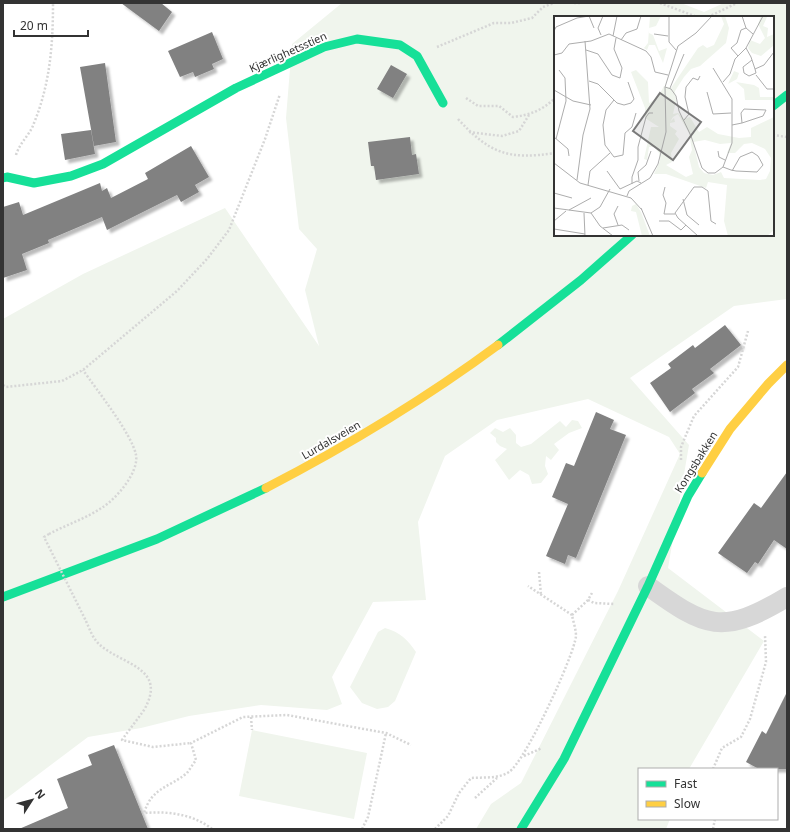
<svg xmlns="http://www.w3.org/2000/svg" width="790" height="832" font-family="'Noto Sans',sans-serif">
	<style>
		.green { fill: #f0f5ed; fill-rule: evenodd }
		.building { fill: #818181; filter: url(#shadow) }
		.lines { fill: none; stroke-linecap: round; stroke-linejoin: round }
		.path { stroke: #d6d6d6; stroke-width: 2.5; stroke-dasharray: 2 2; stroke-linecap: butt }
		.street { stroke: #d7d7d7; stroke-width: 20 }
		.fast { stroke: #16e098; stroke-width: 9 }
		.slow { stroke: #ffcf43; stroke-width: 9 }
		.path-bridge { stroke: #d6d6d6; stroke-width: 2.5; stroke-dasharray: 2 2; stroke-linecap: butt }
		.labels { text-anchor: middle; stroke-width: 4; stroke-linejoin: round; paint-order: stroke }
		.street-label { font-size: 11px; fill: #333; stroke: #fff }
		.inset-road { fill: none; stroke: #adadad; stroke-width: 1 }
		.view { fill: #7a7a7a; fill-opacity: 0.15; stroke: #7a7a7a; stroke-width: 2 }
		.inset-edge { fill: none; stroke: #333; stroke-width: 2 }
	</style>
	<defs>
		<filter id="shadow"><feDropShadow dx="3.5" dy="3.5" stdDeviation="1" flood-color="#0004"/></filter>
	</defs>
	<rect width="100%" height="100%" fill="#fff"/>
	<!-- green -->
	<path class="green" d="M342,3H681L704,12L724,3H787V299L734,306L630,378L689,445L668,568L764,641L689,769H639V819H670L666,829H476L491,804L521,783L618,591L680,454L669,437L588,399L497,420L445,456L418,522L426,600L373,602L332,677L342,704L327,710L261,705L189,716L141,728L88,737L3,801V319L83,274L225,208L319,346L305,290L317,249L299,229L286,118L292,44ZM555,17H773V235H555Z
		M572,420L578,421L582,428L569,433L554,444L559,450L551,460L546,456L545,466L548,474L541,483L532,484L529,475L520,470L509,480L495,460L507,449L500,446L496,442V438L490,433L495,428L503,432L510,428L516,435V443L521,447L531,444L560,421L566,427Z
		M385,628C400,632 408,640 416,652L395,701L388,707L377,709L362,703L350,687L378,632Z
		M252,730L367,753L354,819L239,796Z"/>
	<!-- building -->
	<path class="building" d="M121,3H161L172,12L159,31Z
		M212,32L223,59L212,64L214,69L195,77L193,72L180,77L168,51Z
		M105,63L116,142L94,146L80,67Z
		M391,65L407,74L393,98L377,89Z
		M91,130L95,154L65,160L61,134Z
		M410,137L412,155L416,154L419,174L376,180L374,166H371L368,142Z
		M191,146L209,177L195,185L199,192L181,202L177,195L107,230L102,217L48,240L49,243L22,254L27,270L3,278V207L19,202L23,215L100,183L102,191L107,188L111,198L148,179L145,173Z
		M725,325L741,345L710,369L714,373L692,389L695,393L670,412L650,383L671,368L668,364L693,345L695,348Z
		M596,412L614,420L610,429L626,435L576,558L568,555L565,564L546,556L568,504L552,497L566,463L574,466Z
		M787,472V549L774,540L758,564L755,562L747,573L718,553L754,503L761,508Z
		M787,692V769H759L746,762L762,731L766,734Z
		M114,745L148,829H19L68,808L57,779L92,765L88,755Z"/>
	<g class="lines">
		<!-- path -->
		<path class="path" d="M574,3H580
			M660,3L697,17
			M708,17L737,3
			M437,47L494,23H511L532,18L543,7L554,3
			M466,98L478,106H499L513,117C530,115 543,110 555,98
			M458,119C490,154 509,160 555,153
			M469,132L502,136L519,131L529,115
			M773,135L787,137
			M16,155C20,142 30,135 34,123C50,84 53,45 53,3
			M3,385L6,387L62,381L83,370L177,291L207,259L229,230L265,139L280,94
			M681,460V447L694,416L738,367L748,331
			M49,534C66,525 87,518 103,507C117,498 139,472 136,455C132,434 96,389 83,370
			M539,572L541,595
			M588,600L594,603L614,604
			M572,615L588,600L592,593
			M86,621C90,630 93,639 100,645C123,665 168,668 144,710C137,720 129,730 122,740L153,747L191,743
			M251,717L252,730
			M524,756L542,748
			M713,769L722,748L741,737L750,719L766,662L765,635
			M475,798L497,778
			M212,829C193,814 168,811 144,813C152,787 169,788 187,773C190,769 193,764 196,760L191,743L243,717L287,715L386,733L411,745
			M362,829L368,817L386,733
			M435,829L448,816L459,793L471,778C484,777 498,779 509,772C525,762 574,656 576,636C576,629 573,621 572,615L528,586
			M713,829L715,819"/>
		<!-- street -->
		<path class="street" d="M648,586C706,628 722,636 787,597"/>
		<!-- fast -->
		<path class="fast" d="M773,106L787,95
			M3,178L7,177L34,183L71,176L103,164L236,88L324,47L357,39L400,45L417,56L443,103
			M498,345L581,280L632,235
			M3,597L157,539L266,488
			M521,829L564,759L648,586L688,496L702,473"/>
		<!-- slow -->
		<path class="slow" d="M702,473L730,429L768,384L787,365
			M266,488C347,446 425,399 498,345"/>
		<!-- path-bridge -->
		<path class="path-bridge" d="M49,534L44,537L86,621"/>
	</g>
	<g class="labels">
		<!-- street labels -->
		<g class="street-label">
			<text transform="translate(288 52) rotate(-24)" y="4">Kjærlighetsstien</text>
			<text transform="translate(331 440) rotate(-30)" y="4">Lurdalsveien</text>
			<text transform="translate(696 462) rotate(-58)" y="4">Kongsbakken</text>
		</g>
	</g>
	<!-- overview -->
	<g transform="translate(554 16)">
		<rect width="220" height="220" fill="#fff"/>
		<path d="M96,0H107L102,10L95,12V17L99,19L105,35L113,32L109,47L101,29H95L93,34L90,32L94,27ZM167,0H171L175,12L172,27L146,50L137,53L130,61L121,75L122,85L119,98L124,97L130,103L136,101L145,116L153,111L164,118L185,122L197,121V112L220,101V214L213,220H174L170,205L173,169L154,166L152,172L112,158H100L106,145L105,137L100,131H95L93,144L90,143L97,111H105L91,102V92L77,56L82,54L94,66L95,87L104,81L110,70L117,72L144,32L149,29L153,32L160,29L170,8ZM124,98L135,117L138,134L135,141L139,158L132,161L112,149L118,146L117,137L125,123L121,118L123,115L116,110V107L121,106L120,102L116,106L119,101ZM151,124L166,128L177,127L173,137H181L190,128L198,127L211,133L217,142L216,155L212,163L206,164L170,162L167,156L159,159L150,157L145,151L139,126ZM207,0L213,1L209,10L214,12L213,21L220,18V29L207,40L198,37L194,32L196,24L206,28L211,22L204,8ZM180,55L185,57L183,63L174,68ZM182,66L200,69L205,72L206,81H220V86L218,84H191L190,73ZM82,188L87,196L96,220H88L82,196L77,195L78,190Z" fill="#f0f5ed" fill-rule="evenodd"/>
		<path class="inset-road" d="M35,0L40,12M115,0V26L122,34M188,0L192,12M0,15L2,11L23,2L35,0M100,18L114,20M47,19L44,12L49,0M59,20L63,0M67,24L72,17L83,13L87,0M192,32L197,41L201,53L202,57L195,60L190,57L189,51L198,44M32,34L44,38L58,59L66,62L68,52L60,33L62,22M0,39L8,37L15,28L37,25L55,18L92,35L97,41L101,56L114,59M184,40L177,32L183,27L187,14L192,12L199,18M201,53L210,49L220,36M202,59L213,73H220M35,65L44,68L63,87L70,89L77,87L80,83L74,66M169,66L176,58L181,43L192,32L209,0M111,71L117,73L122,80L125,95L137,120L148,152L154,157H161L169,151L178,127V83L159,52M116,72L130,38M0,74L19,85L37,89M153,76L159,98L177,97M60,84L52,94L49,109L51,129L60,141L69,139L71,117L78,111L82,97M130,104L135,98L131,81L132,71L139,62L144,64L146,60M178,109L188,107L209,100L212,94L190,93L187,97L188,107M0,121L14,133L15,140M2,123L12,85L11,62L5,54M164,135L165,141L171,144M0,147L26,167L77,182L88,194M169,151L177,154L182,155L203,156L209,149L204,140L198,136L186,141L178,155M53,155L66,173L83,165L87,167M0,163V176M23,164L29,119L36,93L31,25M85,165L84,156L92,149L97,135M78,168V161L84,144V131L92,101L95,97H99M34,169L36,155L56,137M111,171L109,179L112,187L110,198H121M0,177L18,182M73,180L75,175L96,162L104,148L112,116L111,71L124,30L142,17L158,0M129,183L133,199L145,209M64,190L60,198L64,209M0,192L37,197L46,191L56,173M87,192L99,220M15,194L37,182M30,197L31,220M37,197L46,210L59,220M0,205L12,195M105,205H115L127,214L132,209M49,212L68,209L75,214M0,213L31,218M144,220L124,202L121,197L140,171H148L154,175L157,205L162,208"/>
		<path class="view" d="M106,77L147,106L119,144L79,115Z"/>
		<rect width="220" height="220" class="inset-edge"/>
	</g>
	<!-- border -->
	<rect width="790" height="832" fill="none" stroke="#333333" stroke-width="8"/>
	<!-- legend -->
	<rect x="638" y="768" width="140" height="52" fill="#ffffff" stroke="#adadad"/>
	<rect x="646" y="781" width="20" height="6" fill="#16e098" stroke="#adadad"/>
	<text x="674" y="788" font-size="12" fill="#333333">Fast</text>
	<rect x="646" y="801" width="20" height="6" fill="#ffcf43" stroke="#adadad"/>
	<text x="674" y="808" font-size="12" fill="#333333">Slow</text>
	<!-- north arrow -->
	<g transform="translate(32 800) rotate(54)" stroke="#ffffff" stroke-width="3" paint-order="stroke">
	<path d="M0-3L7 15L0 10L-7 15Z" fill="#333333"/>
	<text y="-6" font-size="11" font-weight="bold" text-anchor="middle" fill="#333333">N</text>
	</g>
	<!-- scale -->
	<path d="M14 30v6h74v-6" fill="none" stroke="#333333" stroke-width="2"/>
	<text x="20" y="30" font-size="12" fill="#333333" stroke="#ffffff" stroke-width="3" paint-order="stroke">20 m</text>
</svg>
